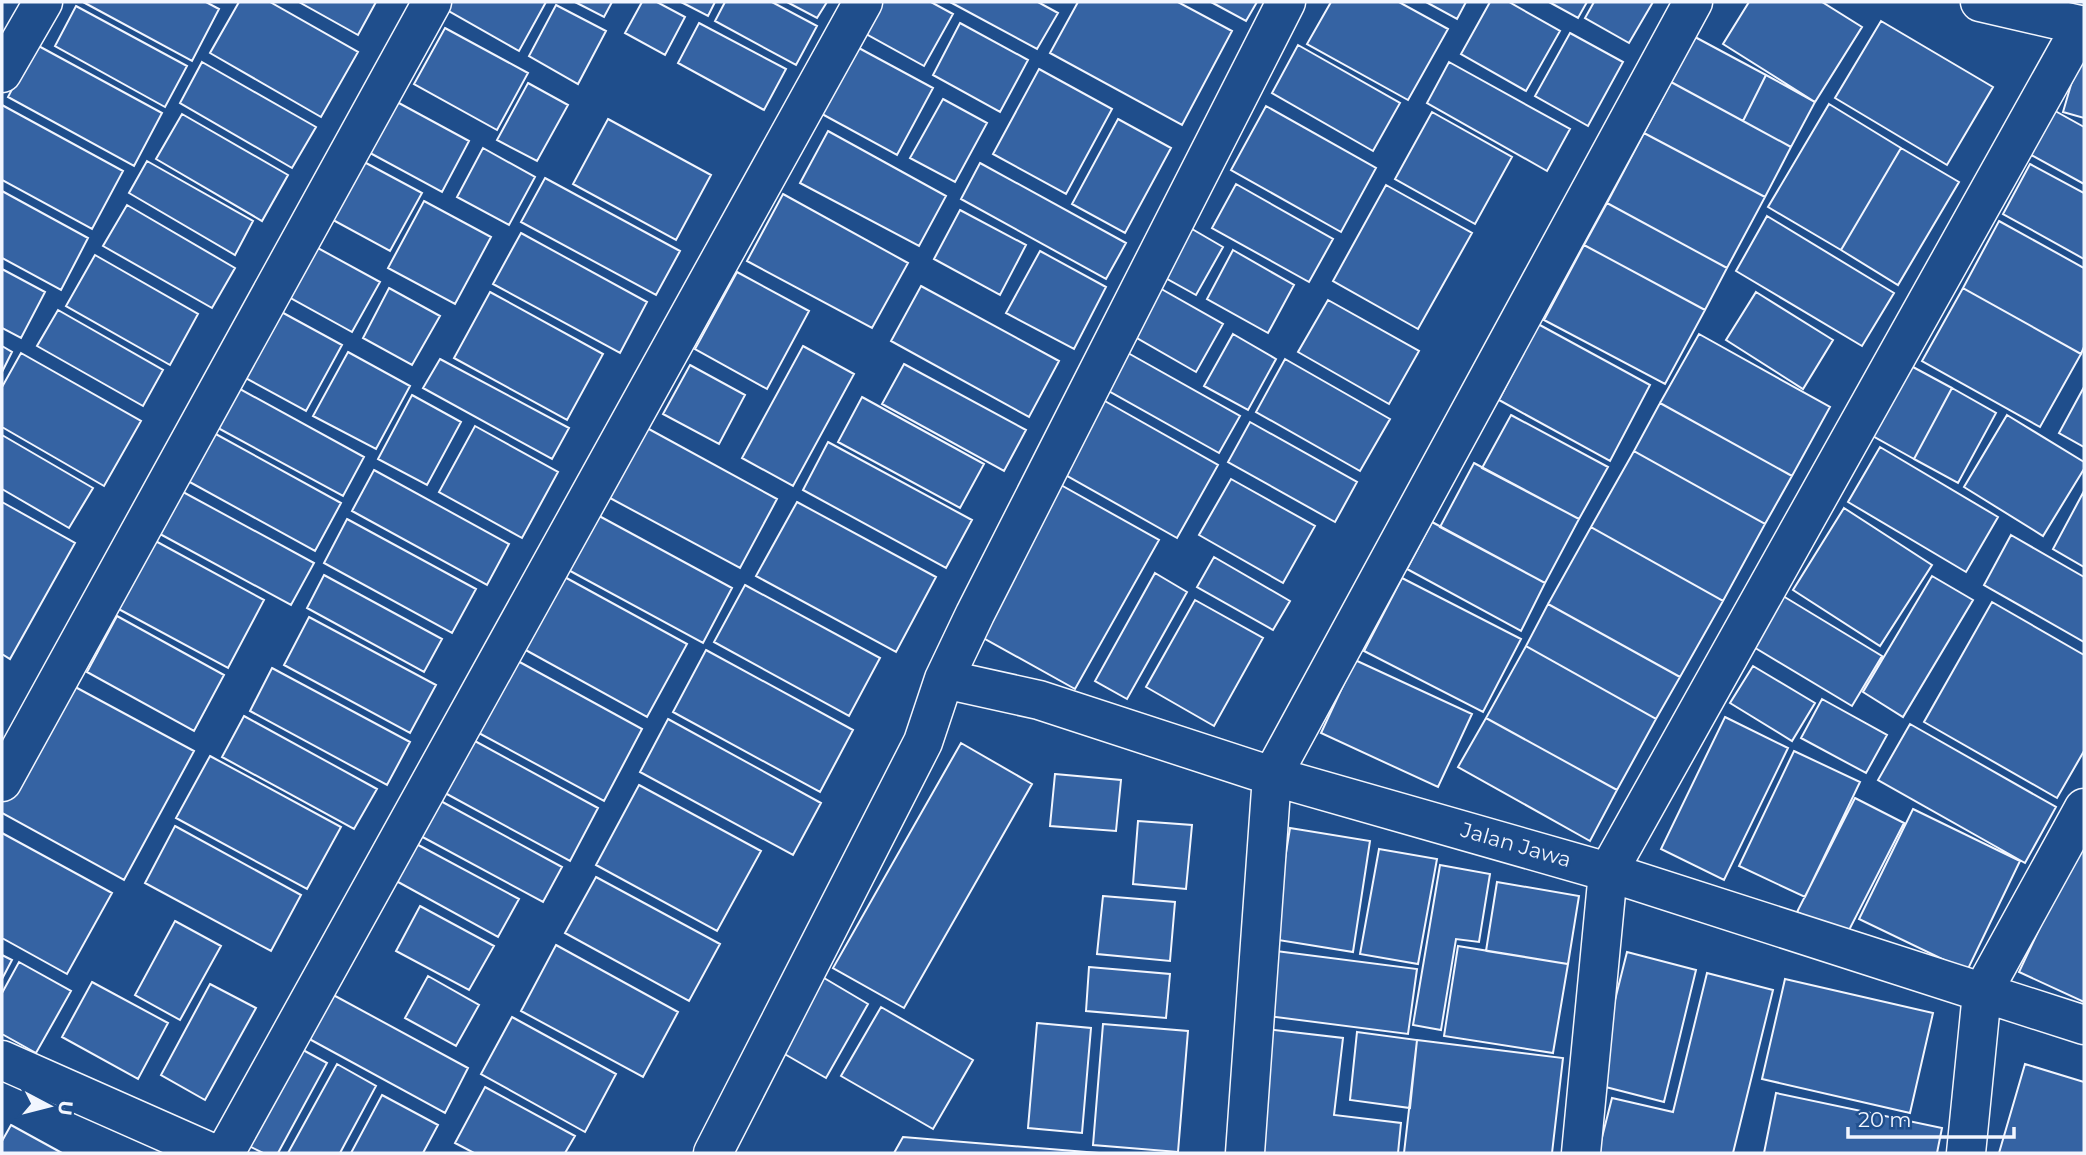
<svg xmlns="http://www.w3.org/2000/svg" width="2086" height="1155" font-family="Montserrat,sans-serif">
	<style>
		.building { fill: #3563a3; stroke: #f2f6ff; stroke-width: 2 }
		.lines { fill: none; stroke-linecap: round; stroke-linejoin: round }
		.minor-casing { stroke: #f2f6ff; stroke-width: 41 }
		.minor { stroke: #1f4e8c; stroke-width: 38 }
		.labels { text-anchor: middle; stroke-width: 5; stroke-linejoin: round; paint-order: stroke }
		.street-label { font-size: 21px; fill: #f2f6ff; stroke: #1f4e8c }
	</style>
	<rect width="100%" height="100%" fill="#1f4e8c"/>
	<!-- building -->
	<path class="building" d="M83,2H206L219,9L192,61Z
		M239,2H270L358,52L321,117L210,53Z
		M299,2H376L358,35Z
		M451,2H546L519,51L447,10Z
		M575,2H612L604,17Z
		M642,2H657L685,17L665,55L625,33Z
		M681,2H715L708,16Z
		M725,2H772L817,26L796,65L715,21Z
		M787,2H827L817,18Z
		M874,2H931L953,14L924,66L859,30Z
		M950,2H1038L1058,13L1037,49Z
		M1078,2H1178L1232,31L1182,125L1050,53Z
		M1211,2H1257L1246,21Z
		M1331,2H1399L1448,29L1408,100L1307,44Z
		M1426,2H1466L1457,19Z
		M1490,2H1509L1560,31L1526,91L1461,54Z
		M1549,2H1587L1578,18Z
		M1594,2H1653L1629,43L1585,18Z
		M1749,2H1822L1862,27L1815,102L1723,44Z
		M556,5L606,31L578,84L529,56Z
		M76,6L187,66L165,107L55,46Z
		M1881,21L1993,87L1947,165L1835,98Z
		M699,23L786,69L764,110L678,63Z
		M960,23L1028,60L1000,112L933,75Z
		M445,28L528,73L497,130L414,84Z
		M1570,33L1623,62L1588,126L1535,96Z
		M1695,37L1766,75L1743,121L1671,82Z
		M2084,40V118L2063,112Z
		M35,44L162,113L134,166L8,97Z
		M1298,45L1400,103L1373,151L1272,93Z
		M857,47L933,88L897,155L822,114Z
		M202,62L316,127L292,168L180,103Z
		M1449,62L1570,129L1547,171L1427,103Z
		M1039,69L1112,109L1066,194L993,154Z
		M1766,75L1815,102L1791,147L1743,121Z
		M1671,82L1791,147L1765,197L1644,133Z
		M528,83L568,105L537,161L497,140Z
		M386,96L469,141L442,192L359,147Z
		M943,99L987,123L955,182L910,158Z
		M1829,104L1901,148L1841,250L1768,207Z
		M2,105L123,171L92,229L2,180Z
		M1266,106L1376,168L1341,232L1231,170Z
		M2048,107L2084,127V184L2024,151Z
		M1432,112L1512,157L1475,224L1395,179Z
		M182,114L288,175L262,221L156,159Z
		M608,119L711,175L676,240L573,184Z
		M1118,119L1171,148L1125,233L1072,204Z
		M828,131L946,196L919,246L800,183Z
		M1644,133L1765,197L1727,268L1607,203Z
		M483,148L535,177L509,225L457,197Z
		M1901,148L1959,182L1898,285L1841,250Z
		M353,156L422,193L390,251L322,214Z
		M147,161L253,221L235,255L129,193Z
		M980,163L1126,243L1106,279L961,199Z
		M2030,164L2084,193V259L2003,214Z
		M545,178L680,251L656,295L521,222Z
		M1236,184L1333,239L1309,282L1212,228Z
		M1386,185L1472,233L1418,329L1333,281Z
		M2,191L88,238L61,290L2,258Z
		M783,194L908,263L872,328L747,261Z
		M424,201L491,237L455,304L388,268Z
		M1607,203L1727,268L1705,310L1584,245Z
		M127,205L235,268L212,308L103,246Z
		M960,210L1026,245L1000,295L934,259Z
		M1767,216L1894,293L1862,346L1736,271Z
		M1999,221L2084,268V347L2081,354L1963,288Z
		M1180,222L1223,247L1196,295L1153,271Z
		M521,233L647,302L620,353L493,284Z
		M305,241L380,282L352,332L278,291Z
		M1584,245L1705,310L1665,384L1544,320Z
		M1233,250L1294,285L1268,333L1207,299Z
		M1040,251L1106,287L1074,349L1006,313Z
		M95,255L198,314L170,365L66,306Z
		M2,269L45,292L21,338L2,328Z
		M737,272L809,311L767,389L695,349Z
		M1149,282L1223,324L1196,372L1123,330Z
		M921,286L1059,361L1029,417L891,341Z
		M389,288L440,316L412,365L363,338Z
		M1963,288L2081,354L2040,427L1922,361Z
		M490,292L603,354L567,420L454,358Z
		M1756,292L1833,340L1803,389L1726,340Z
		M1328,300L1419,351L1389,404L1298,352Z
		M276,309L342,345L306,411L240,375Z
		M58,310L163,370L143,406L37,346Z
		M1538,324L1650,385L1610,461L1499,400Z
		M1233,334L1276,359L1248,410L1204,386Z
		M1699,334L1830,407L1792,476L1660,403Z
		M2,346L12,352L2,372Z
		M803,346L854,374L793,486L742,458Z
		M348,352L410,386L376,449L313,416Z
		M21,353L141,421L104,486L2,427V387Z
		M1128,353L1240,416L1219,453L1107,390Z
		M440,359L569,428L552,459L423,388Z
		M1285,359L1390,419L1360,471L1256,412Z
		M1900,360L1952,388L1914,459L1862,430Z
		M904,364L1026,430L1004,471L882,404Z
		M690,365L745,395L719,444L663,414Z
		M229,383L364,457L343,496L207,422Z
		M2084,387V447L2059,433Z
		M1952,388L1996,413L1958,483L1914,459Z
		M412,395L461,422L427,485L378,459Z
		M1096,396L1218,465L1177,538L1055,469Z
		M862,397L984,464L960,508L838,442Z
		M1660,403L1792,476L1765,524L1634,451Z
		M1511,415L1608,467L1579,519L1482,468Z
		M2007,415L2084,462V469L2043,536L1964,487Z
		M636,422L777,499L740,568L597,491Z
		M1250,422L1357,482L1335,522L1228,462Z
		M475,426L558,472L522,538L439,492Z
		M203,427L341,503L315,551L177,475Z
		M2,435L93,488L69,528L2,489Z
		M828,442L972,520L946,568L803,490Z
		M1880,447L1998,517L1966,572L1848,502Z
		M1634,451L1765,524L1723,601L1591,527Z
		M1474,463L1579,519L1545,583L1440,527Z
		M374,470L509,544L487,585L352,511Z
		M1231,479L1315,526L1283,583L1199,535Z
		M1052,480L1159,540L1075,689L969,630Z
		M172,486L314,563L291,605L149,528Z
		M2084,491V567L2053,549Z
		M2,502L75,543L10,659L2,654Z
		M797,502L936,577L896,652L756,576Z
		M1844,508L1932,565L1880,646L1793,590Z
		M590,511L732,588L703,643L561,566Z
		M347,519L476,589L452,633L324,563Z
		M1432,522L1545,583L1521,631L1407,569Z
		M1591,527L1723,601L1680,677L1548,604Z
		M2011,535L2084,577V642L1984,585Z
		M150,538L264,600L228,668L113,606Z
		M1214,557L1290,601L1273,630L1197,587Z
		M1155,573L1187,592L1127,699L1095,681Z
		M324,575L442,639L424,672L307,608Z
		M561,575L687,644L647,717L522,648Z
		M1932,576L1973,600L1903,717L1863,692Z
		M1402,578L1521,639L1483,712L1364,651Z
		M745,585L880,658L849,716L714,642Z
		M1783,596L1882,656L1852,706L1752,646Z
		M1195,600L1263,638L1214,726L1146,687Z
		M1992,602L2084,655V751L2057,798L1924,722Z
		M1548,604L1680,677L1656,719L1526,646Z
		M117,616L224,675L194,731L87,672Z
		M309,617L436,685L410,733L284,665Z
		M1526,646L1656,719L1617,790L1486,718Z
		M706,650L853,730L820,792L673,712Z
		M516,660L642,729L604,801L477,732Z
		M1355,660L1472,714L1438,787L1321,733Z
		M1753,666L1815,703L1792,741L1730,703Z
		M272,668L410,742L387,785L250,711Z
		M66,682L194,751L124,880L2,813V801Z
		M1822,699L1887,735L1866,773L1801,738Z
		M244,716L377,789L354,829L222,757Z
		M1725,717L1788,748L1724,880L1661,849Z
		M1486,718L1617,790L1590,841L1458,767Z
		M668,719L821,803L793,855L640,772Z
		M1910,724L2056,807L2025,863L1878,780Z
		M473,740L598,808L570,861L445,793Z
		M961,743L1032,784L904,1008L833,968Z
		M1794,751L1860,782L1805,897L1739,866Z
		M210,756L341,827L307,889L176,818Z
		M1055,774L1121,780L1116,831L1050,826Z
		M639,785L761,851L717,931L596,865Z
		M1855,798L1904,823L1846,936L1797,912Z
		M437,799L562,867L543,902L417,834Z
		M1913,809L2020,861L1967,971L1859,919Z
		M1138,821L1192,825L1186,889L1133,884Z
		M175,826L301,895L271,951L145,883Z
		M1290,828L1370,841L1353,952L1272,939Z
		M2,833L112,893L67,974L2,938Z
		M2084,834V1002L2019,972Z
		M409,840L519,899L498,937L389,877Z
		M1379,849L1437,859L1418,964L1360,954Z
		M1440,865L1490,874L1479,942L1456,939L1441,1030L1413,1025Z
		M596,877L720,944L689,1001L565,933Z
		M1497,882L1579,896L1568,964L1486,951Z
		M1103,896L1175,902L1170,961L1097,954Z
		M420,906L494,946L469,990L396,951Z
		M175,921L221,946L180,1020L135,995Z
		M556,945L678,1012L643,1077L521,1011Z
		M1458,946L1568,964L1553,1053L1444,1036Z
		M1276,951L1417,969L1408,1034L1268,1016Z
		M1627,952L1696,970L1664,1102L1594,1084Z
		M2,955L12,960L2,979Z
		M19,962L71,991L36,1053L2,1034V993Z
		M1089,967L1170,974L1166,1018L1086,1011Z
		M1707,973L1773,990L1733,1153H1598L1612,1098L1673,1112Z
		M819,975L868,1004L826,1078L776,1049Z
		M428,976L479,1005L456,1046L405,1018Z
		M1785,979L1933,1013L1910,1113L1762,1079Z
		M92,982L168,1023L138,1079L62,1037Z
		M210,984L256,1008L205,1100L161,1075Z
		M326,991L468,1068L445,1113L302,1035Z
		M881,1007L973,1060L933,1129L841,1076Z
		M512,1017L616,1074L585,1132L481,1074Z
		M1037,1023L1091,1028L1082,1133L1028,1128Z
		M1103,1024L1188,1031L1178,1152L1093,1145Z
		M1265,1029L1343,1038L1334,1115L1401,1123L1398,1153H1250Z
		M1357,1032L1417,1040L1410,1108L1350,1100Z
		M1417,1040L1563,1058L1552,1153H1404Z
		M292,1044L327,1063L278,1153H263L239,1141Z
		M337,1064L376,1086L340,1153H288Z
		M2025,1064L2084,1082V1153H1999Z
		M485,1087L575,1136L565,1153H474L455,1143Z
		M1776,1093L1942,1128L1937,1153H1764Z
		M382,1095L438,1125L423,1153H351Z
		M11,1125L62,1153H2V1141Z
		M903,1137L1099,1153H894Z"/>
	<g class="lines">
		<!-- minor casing -->
		<g class="minor-casing">
			<path id="minor" d="M1980,2L2084,26
				M2,73L43,2
				M944,679L1039,700L1272,776L1608,872L2084,1025
				M2,782L432,2
				M2,1060L212,1153
				M225,1153L863,2
				M713,1153L923,742L944,679L975,614L1286,2
				M1245,1153L1272,776L1693,2
				M1581,1153L1608,872L2082,25
				M1966,1153L1982,993L2084,808"/>
		</g>
		<!-- minor -->
		<use href="#minor" class="minor"/>
	</g>
	<g class="labels">
		<!-- street labels -->
		<g class="street-label">
			<text transform="translate(1516 845) rotate(16)" y="7">Jalan Jawa</text>
		</g>
	</g>
	<!-- border -->
	<rect width="2086" height="1155" fill="none" stroke="#f2f6ff" stroke-width="7"/>
	<!-- north arrow -->
	<g transform="translate(49 1106) rotate(97)" stroke="#1f4e8c" stroke-width="5" paint-order="stroke">
	<path d="M0-5L12 26L0 18L-12 26Z" fill="#f2f6ff"/>
	<text y="-10" font-size="19" font-weight="bold" text-anchor="middle" fill="#f2f6ff">U</text>
	</g>
	<!-- scale -->
	<path d="M1848 1127v10h166v-10" fill="none" stroke="#f2f6ff" stroke-width="3.5"/>
	<text x="1858" y="1127" font-size="21" fill="#f2f6ff" stroke="#1f4e8c" stroke-width="5" paint-order="stroke">20 m</text>
</svg>
